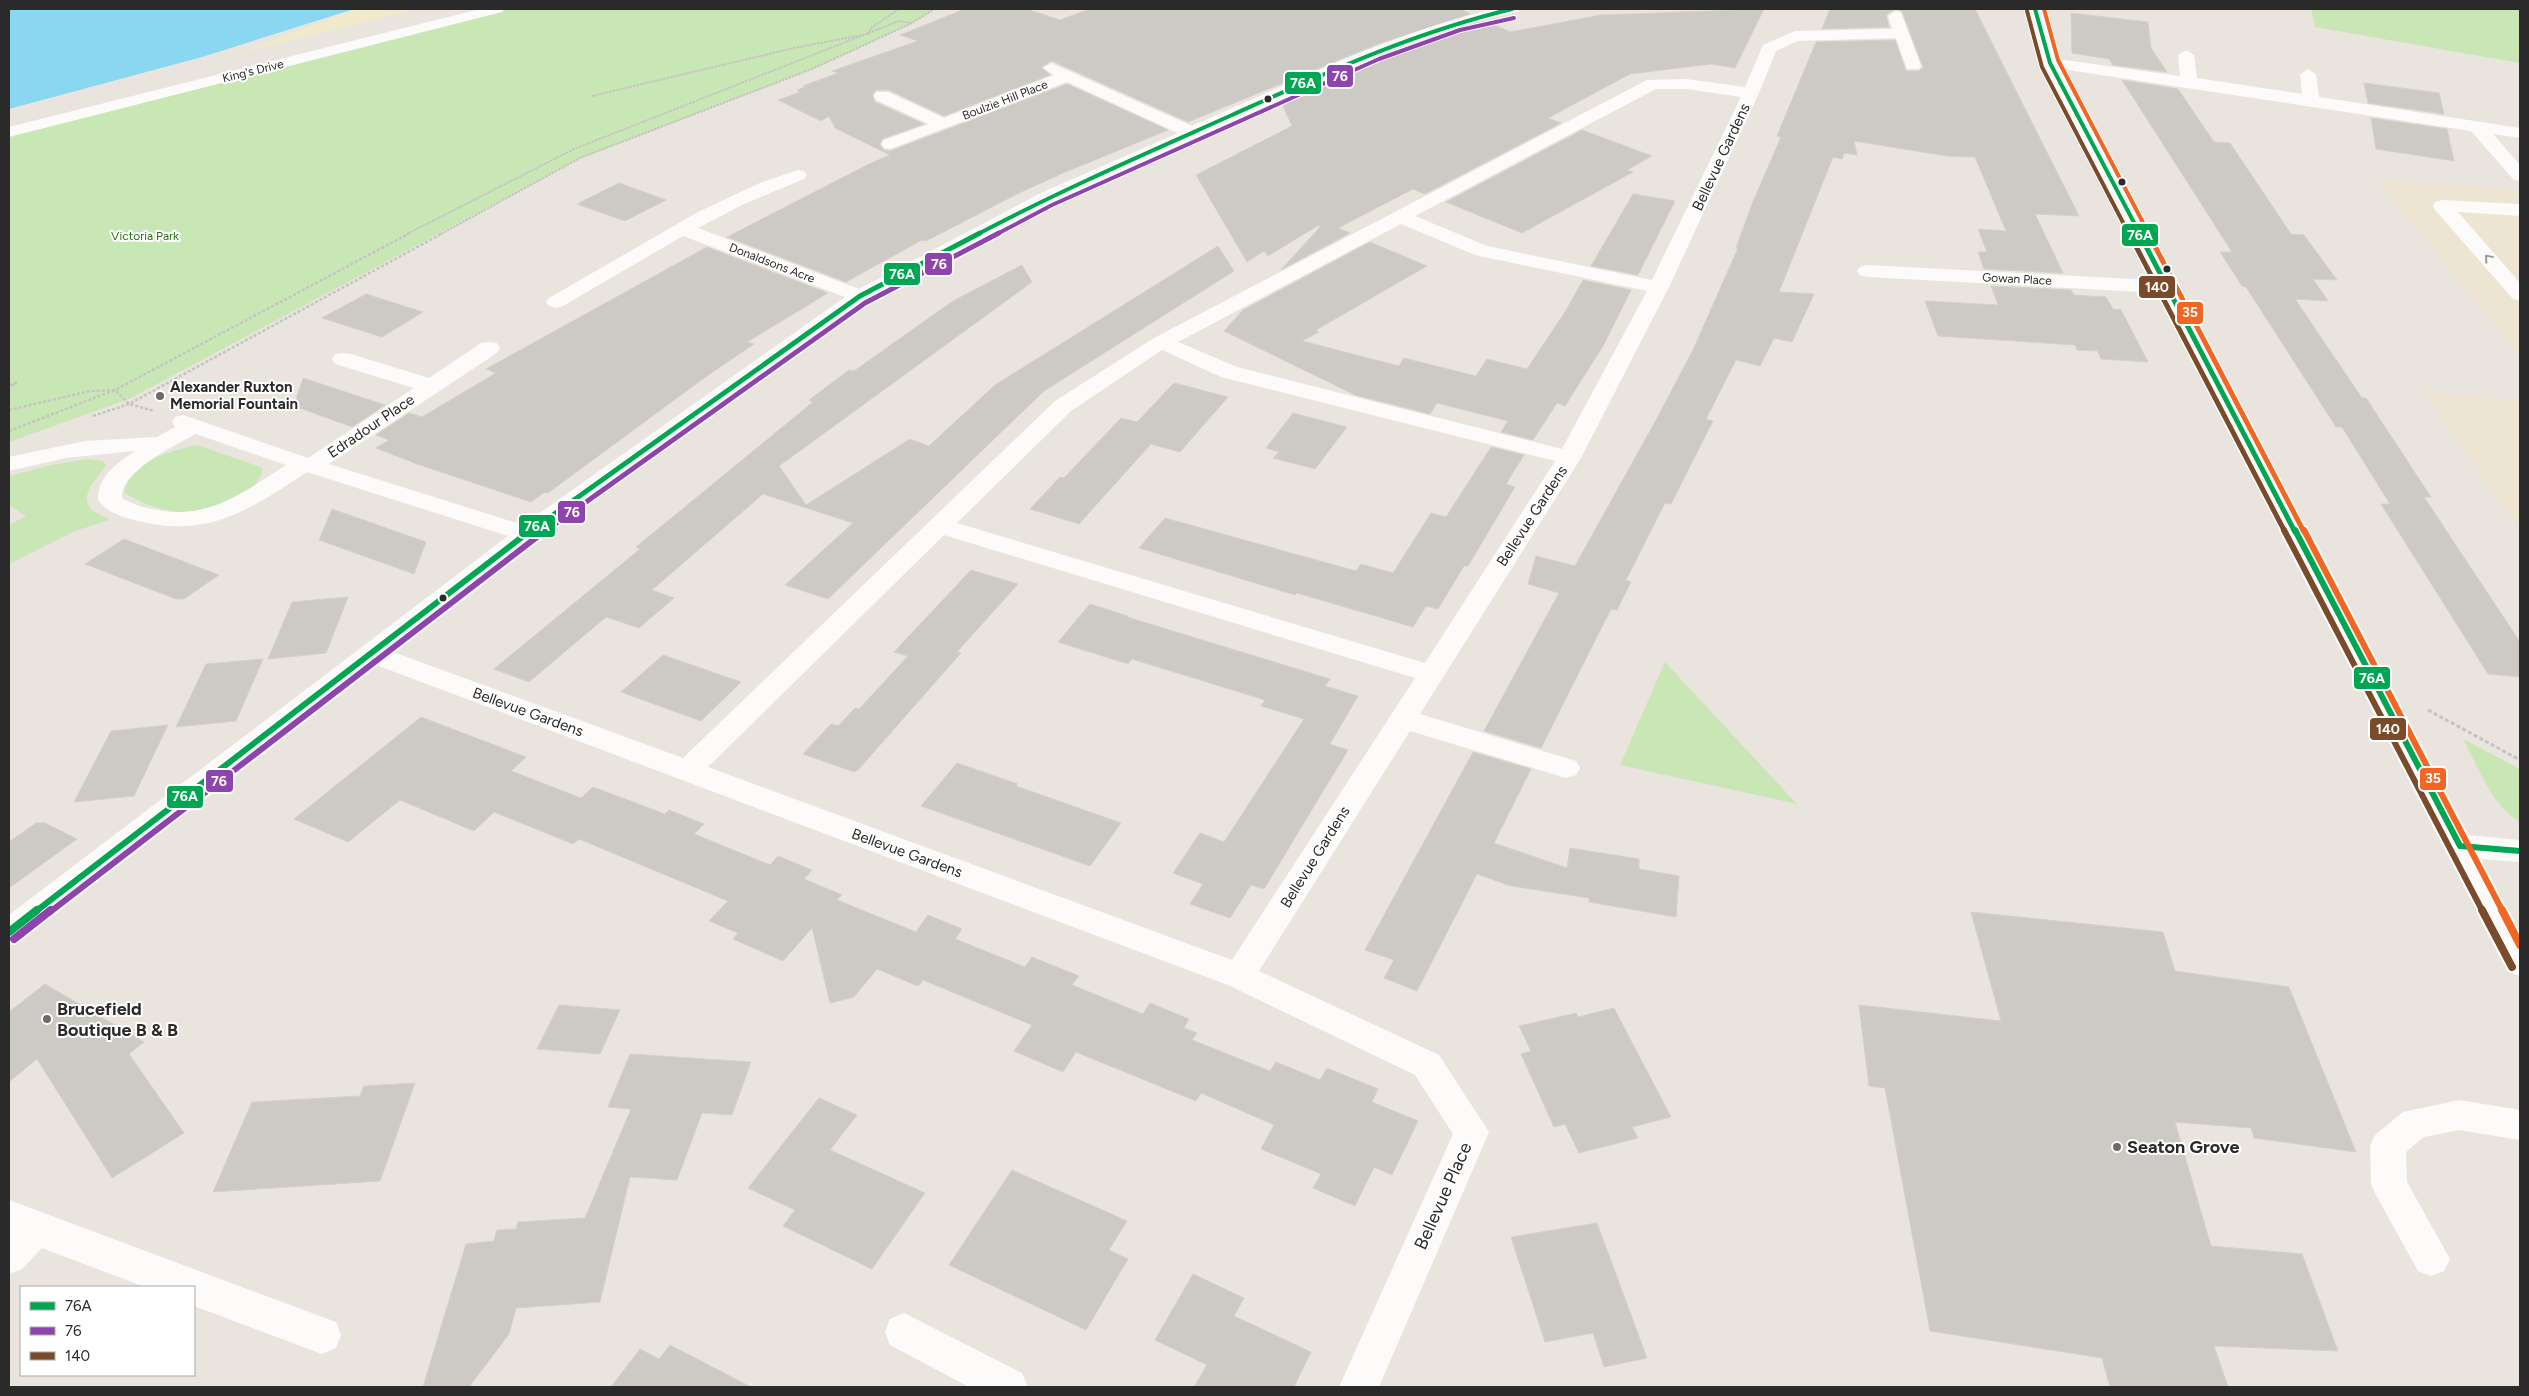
<svg xmlns="http://www.w3.org/2000/svg" width="2529" height="1396" font-family="Figtree,sans-serif">
	<style>
		.education { fill: #ede4d1 }
		.green { fill: #c9e7b4 }
		.sand { fill: #f0e9ca }
		.water { fill: #8ad7f2 }
		.building { fill: #cdcac6; stroke: #d4d0ca }
		.lines { fill: none; stroke-linecap: round; stroke-linejoin: round }
		.path-far2 { stroke: #c5c4c3; stroke-width: 2; stroke-dasharray: 2.5 1; stroke-linecap: butt }
		.path-far1 { stroke: #c5c4c3; stroke-width: 2.5; stroke-dasharray: 3 2; stroke-linecap: butt }
		.path { stroke: #c5c4c3; stroke-width: 3; stroke-dasharray: 4 2.5; stroke-linecap: butt }
		.minor { fill: #fcfbfa; fill-rule: evenodd }
		.bus-1-far3-casing { stroke: #fff; stroke-width: 6 }
		.bus-1-far2-casing { stroke: #fff; stroke-width: 8 }
		.bus-1-far1-casing { stroke: #fff; stroke-width: 10 }
		.bus-1-casing { stroke: #fff; stroke-width: 12 }
		.bus-2-far3-casing { stroke: #fff; stroke-width: 6 }
		.bus-2-far2-casing { stroke: #fff; stroke-width: 8 }
		.bus-2-far1-casing { stroke: #fff; stroke-width: 10 }
		.bus-2-casing { stroke: #fff; stroke-width: 12 }
		.bus-3-far3-casing { stroke: #fff; stroke-width: 6 }
		.bus-3-far2-casing { stroke: #fff; stroke-width: 8 }
		.bus-3-far1-casing { stroke: #fff; stroke-width: 10 }
		.bus-3-casing { stroke: #fff; stroke-width: 12 }
		.bus-4-far3-casing { stroke: #fff; stroke-width: 6 }
		.bus-4-far2-casing { stroke: #fff; stroke-width: 8 }
		.bus-4-far1-casing { stroke: #fff; stroke-width: 10 }
		.bus-4-casing { stroke: #fff; stroke-width: 12 }
		.bus-1-far3 { stroke: #00a651; stroke-width: 4 }
		.bus-1-far2 { stroke: #00a651; stroke-width: 5 }
		.bus-1-far1 { stroke: #00a651; stroke-width: 6 }
		.bus-1 { stroke: #00a651; stroke-width: 8 }
		.bus-2-far3 { stroke: #8e44ad; stroke-width: 4 }
		.bus-2-far2 { stroke: #8e44ad; stroke-width: 5 }
		.bus-2-far1 { stroke: #8e44ad; stroke-width: 6 }
		.bus-2 { stroke: #8e44ad; stroke-width: 8 }
		.bus-3-far3 { stroke: #7a4b2a; stroke-width: 4 }
		.bus-3-far2 { stroke: #7a4b2a; stroke-width: 5 }
		.bus-3-far1 { stroke: #7a4b2a; stroke-width: 6 }
		.bus-3 { stroke: #7a4b2a; stroke-width: 8 }
		.bus-4-far3 { stroke: #f26522; stroke-width: 4 }
		.bus-4-far2 { stroke: #f26522; stroke-width: 5 }
		.bus-4-far1 { stroke: #f26522; stroke-width: 6 }
		.bus-4 { stroke: #f26522; stroke-width: 8 }
		.oneway { stroke: #9e9d9c }
		.bus-dot { fill: #2a2a2a; stroke: #fff; stroke-width: 2 }
		.poi-dot { fill: #6d6b69; stroke: #fff; stroke-width: 2 }
		.labels { text-anchor: middle; stroke-width: 4; stroke-linejoin: round; paint-order: stroke }
		.far-street-label { font-size: 12px; fill: #2a2a2a; stroke: #fff }
		.far-park-label { font-size: 12px; fill: #256e13; stroke: #fff }
		.street-label { font-size: 15px; fill: #2a2a2a; stroke: #fff }
		.poi-label { font-size: 15px; font-weight: bold; fill: #2a2a2a; stroke: #fff; text-anchor: start }
		.near-poi-label { font-size: 18px; font-weight: bold; fill: #2a2a2a; stroke: #fff; text-anchor: start }
		.near-street-label { font-size: 18px; fill: #2a2a2a; stroke: #fff }
		.line-badge { stroke: #fff; stroke-width: 2 }
		.badge-label { font-size: 14px; text-anchor: middle; font-weight: bold; fill: #fff }
	</style>
	<rect width="100%" height="100%" fill="#e9e4de"/>
	<!-- education -->
	<path class="education" d="M2378,180L2509,189L2520,192V356Z
		M2424,392L2520,400V530Z"/>
	<!-- green -->
	<path class="green" d="M486,9H934L912,23L812,69L580,158L129,399L9,442V131Z
		M2311,9H2520V63L2315,27Z
		M197,445L263,468C257,498 215,510 189,512C170,514 138,503 124,492C131,461 170,451 197,445Z
		M87,459L103,461L106,465C99,477 77,495 92,510C96,514 105,515 109,520L75,531L9,564V525L26,516L9,505V476L51,465Z
		M1665,662L1797,804L1620,765Z
		M2463,739L2520,769V822C2492,806 2478,767 2463,739Z"/>
	<!-- sand -->
	<path class="sand" d="M356,9H418L236,54Z"/>
	<!-- water -->
	<path class="water" d="M9,9H354L202,57L9,109Z"/>
	<!-- building -->
	<path class="building" d="M965,9H1027L1060,20L1090,9H1460L1470,14L1378,44L1188,122L1052,61L1041,67L1050,75L944,116L889,90H876L872,95L875,102L924,124L882,139L880,145L884,150L890,151L1067,84L1168,130L1063,173L1017,194L926,241L922,240L846,282L727,237L869,164L890,155L835,128L829,116L821,121L778,100L800,92L797,90L805,87L803,86L838,73L832,71L918,41L900,35Z
		M1764,9L1735,68L1711,64L1630,74L1548,118L1561,123L1425,194L1413,189L1338,228L1350,233L1281,270L1320,227L1319,225L1268,256L1264,251L1247,262L1196,175L1292,126L1281,102L1383,56L1464,27L1486,21L1510,32L1601,15Z
		M1830,9H1975L2079,216L2035,214L2063,273L1984,269L1978,252H1987L1978,229L2006,231L1975,157L1947,156L1854,141L1857,155L1844,153L1842,159L1833,157L1779,292L1814,294L1792,342L1774,338L1760,366L1736,360L1706,419L1713,421L1671,504L1665,503L1626,580L1631,582L1617,610L1611,609L1541,748L1484,731L1559,593L1528,584L1536,556L1575,566L1656,420L1693,350L1738,248H1736L1752,204L1781,137L1777,136L1816,42L1895,40L1906,71H1919L1923,67L1902,11L1895,9L1886,15L1889,27L1822,29Z
		M2071,13L2148,22L2151,48L2167,72L2113,65L2109,59L2072,53Z
		M2122,80L2178,89L2214,142L2230,143L2291,234L2304,235L2337,280L2313,279L2328,301L2295,299L2362,398H2366L2431,497H2424L2520,642V677L2488,674L2381,504H2390L2342,427H2336L2246,287L2242,286L2220,252H2232Z
		M2364,83L2439,93L2444,114L2368,103Z
		M2371,118L2447,129L2454,161L2376,149Z
		M1582,130L1652,156L1627,170L1633,172L1522,233L1446,202Z
		M619,183L666,200L625,221L577,204Z
		M1633,194L1675,201L1638,275L1591,266Z
		M1370,242L1427,266L1316,330L1319,332L1302,341L1399,366L1404,358L1476,376L1487,359L1527,369L1565,312L1583,280L1631,290L1603,346L1565,406L1557,403L1533,440L1501,432L1508,421L1437,403L1430,414L1355,395L1224,331L1243,310Z
		M1218,246L1234,271L1044,391L828,599L785,585L853,523L763,494L652,590L674,598L639,628L606,617L529,682L494,669L640,549L636,547L813,402L809,400L849,370L854,371L953,301L1022,265L1032,282L779,466L806,505L910,439L929,446L995,385Z
		M707,247L828,293L747,342L754,344L704,378L548,493L545,492L531,502L417,464L376,448L389,440L376,435L409,413L422,417L496,373L486,369Z
		M1991,286L2071,290L2074,295L2106,297L2113,309L2121,310L2148,362L2101,359L2098,351L2077,350L2075,345L1938,336L1925,301L1998,305Z
		M366,294L423,312L382,337L322,318Z
		M303,378L385,405L352,427L294,406Z
		M1174,383L1228,397L1180,452L1151,444L1079,524L1030,509L1060,477L1064,478L1121,418L1137,422Z
		M1293,413L1347,427L1315,469L1273,458L1279,452L1266,448Z
		M1491,447L1524,455L1506,484L1515,487L1468,566H1464L1438,609L1426,606L1413,627L1297,593L1295,595L1139,548L1165,518L1356,571L1361,564L1393,573L1431,513L1446,517Z
		M332,509L426,542L414,574L319,540Z
		M124,539L219,575L184,599H176L85,564Z
		M971,570L1018,584L957,652L961,653L858,770L854,772L803,754L831,724L838,726L855,708L859,709L908,656L894,652Z
		M348,597L326,653L268,659L292,602Z
		M1090,604L1128,616L1127,617L1330,679L1325,686L1358,696L1330,744L1348,750L1264,889L1251,885L1230,918L1190,904L1203,884L1173,873L1200,833L1224,842L1304,719L1261,706L1265,700L1132,659L1128,664L1058,642Z
		M663,655L741,682L701,721L621,692Z
		M263,659L236,721L176,727L206,664Z
		M421,717L526,757L511,771L581,798L593,787L665,814L669,810L704,824L694,834L770,865L778,856L812,870L804,879L842,895L837,900L916,932L928,915L962,929L955,939L1025,967L1032,957L1079,976L1072,985L1143,1014L1150,1003L1189,1019L1184,1028L1197,1033L1192,1040L1270,1071L1276,1062L1320,1080L1327,1068L1378,1089L1372,1102L1418,1121L1392,1175L1374,1167L1355,1206L1313,1188L1321,1174L1261,1149L1274,1125L1201,1093L1196,1101L1076,1052L1063,1072L1014,1051L1032,1025L923,980L918,986L877,969L854,997L830,1003L812,928L783,961L733,939L738,933L709,921L728,901L579,839L573,844L494,812L474,831L400,800L348,842L294,819Z
		M168,725L134,796L74,802L111,731Z
		M1473,752L1531,769L1494,843L1567,868L1570,848L1639,859V869L1679,876L1676,917L1589,902V898L1511,886L1477,874L1417,991L1384,978L1394,960L1365,950Z
		M957,763L1018,784L1016,786L1121,823L1090,866L921,806Z
		M36,823H45L77,839L9,888V842Z
		M1971,912L2163,932L2175,971L2289,987L2356,1152L2254,1138L2251,1128L2175,1122L2211,1246L2302,1254L2338,1351L2214,1346L2228,1387H2110L2102,1358L1930,1331L1885,1088L1869,1086L1859,1005L2001,1021Z
		M45,984L144,1042L129,1054L184,1133L112,1178L37,1059L9,1082V1012Z
		M559,1005L620,1010L600,1054L537,1049Z
		M1614,1008L1671,1117L1632,1127L1638,1138L1579,1153L1565,1124L1554,1127L1521,1054L1531,1051L1519,1026L1576,1013L1578,1017Z
		M630,1054L751,1062L732,1115L702,1113L677,1180L630,1177L600,1302L516,1308L509,1334L469,1387H423L466,1244L494,1241L497,1230L516,1229L518,1222L585,1218L631,1109L608,1107Z
		M415,1083L380,1181L213,1192L252,1102L360,1096L364,1086Z
		M819,1098L857,1115L830,1150L925,1193L872,1269L783,1226L795,1210L748,1188Z
		M1012,1170L1127,1221L1109,1250L1128,1259L1086,1330L949,1265Z
		M1597,1223L1647,1358L1604,1367L1593,1333L1545,1342L1511,1237Z
		M1193,1274L1244,1298L1234,1316L1311,1352L1294,1387H1194L1207,1365L1155,1340Z
		M670,1345L751,1387H611L640,1349L659,1359Z"/>
	<g class="lines">
		<!-- path-far2 -->
		<path class="path-far2" d="M868,35L871,28L899,9
			M592,96L794,48L862,35
			M407,234L574,149L899,21L912,23
			M441,234L580,158L812,69L912,23L934,9"/>
		<!-- path-far1 -->
		<path class="path-far1" d="M9,385L16,383L9,388
			M9,410L90,391L115,390L410,233
			M93,416L129,404L443,233
			M9,431L115,390L129,404L154,411"/>
		<!-- path -->
		<path class="path" d="M2428,710L2520,760"/>
		<!-- minor -->
		<path class="minor" d="M480,9H505L502,12L9,137V127Z
			M1494,9H1520L1517,12L1463,25L1382,54L1055,201L867,300L535,539L393,652L683,758L1055,401L1154,338L1647,80L1686,79L1745,87L1763,45L1795,31L1892,29L1888,16L1896,11L1901,13L1921,66L1919,69H1907L1896,38L1798,41L1776,51L1759,93L1669,287L1581,458L1420,714L1576,761L1580,768L1576,775L1566,778L1410,731L1259,971L1439,1055L1489,1132L1379,1387H1339L1453,1134L1415,1075L1228,985L376,665L20,941L9,944V915L508,536L307,472C251,509 208,539 138,521C123,517 107,513 98,500C97,477 117,463 135,451L66,458L9,471V457L85,441L157,437L175,427L172,422L175,417L183,415L308,458L414,388L335,364L332,359L335,354L343,353L351,354L429,378L481,343L489,342L497,343L500,348L497,353L329,464L523,525L845,297L683,236L563,306L556,308L549,306L546,302L549,298L698,212L760,183L798,170L804,171L807,175L804,179L742,205L698,228L859,289L1041,193L1178,133L1067,82L890,149L884,148L881,144L884,140L929,124L876,100L874,96L876,92H888L944,118L1054,75L1043,68L1051,63L1192,126C1291,83 1389,34 1494,9ZM1656,89H1686L1741,97L1652,280L1487,246L1415,216ZM1401,224L1475,255L1647,291L1562,449L1237,367L1178,342ZM1162,350L1221,377L1555,461L1425,663L957,523L1071,411ZM196,434L286,465C246,491 208,520 158,510C145,508 133,505 122,498C120,472 175,445 196,434ZM944,535L1415,678L1232,960L708,767Z
			M2027,9H2043L2057,59L2180,76L2178,55L2186,50L2194,55L2197,78L2302,94L2300,74L2308,69L2316,74L2319,97L2520,128V138L2493,134L2520,165V181L2514,180L2471,131L2061,69L2468,835L2520,840V862L2481,859L2520,933V976L2509,972L2160,293L1867,277L1860,275L1857,271L1860,267L1867,265L2153,280L2042,63Z
			M2442,200L2520,204V216L2458,212L2520,283V301L2513,299L2435,210L2433,206L2435,202Z
			M2459,1100L2520,1110V1140L2459,1130L2424,1137L2406,1152L2407,1182L2450,1259L2444,1271L2431,1276L2418,1271L2376,1195L2371,1184L2370,1146L2375,1135L2403,1112Z
			M9,1200L336,1322L341,1335L336,1348L322,1354L194,1306V1287H145L42,1248L22,1269L9,1274Z
			M904,1313L1022,1373L1028,1387H969L890,1345L885,1332L890,1319Z"/>
		<!-- bus-1-far3 casing -->
		<g class="bus-1-far3-casing">
			<path id="bus-1-far3" d="M2035,9L2050,63L2140,234
				M978,234C1061,190 1147,153 1232,115C1326,73 1412,33 1512,9"/>
		</g>
		<!-- bus-1-far2 casing -->
		<g class="bus-1-far2-casing">
			<path id="bus-1-far2" d="M2139,233L2295,532
				M529,532L860,296L980,233"/>
		</g>
		<!-- bus-1-far1 casing -->
		<g class="bus-1-far1-casing">
			<path id="bus-1-far1" d="M2295,530L2460,846L2520,851
				M35,912L531,530"/>
		</g>
		<!-- bus-1 casing -->
		<g class="bus-1-casing">
			<path id="bus-1" d="M9,932L37,910"/>
		</g>
		<!-- bus-2-far3 casing -->
		<g class="bus-2-far3-casing">
			<path id="bus-2-far3" d="M997,234L1052,205L1379,59L1460,30L1514,18"/>
		</g>
		<!-- bus-2-far2 casing -->
		<g class="bus-2-far2-casing">
			<path id="bus-2-far2" d="M544,532L865,303L999,233"/>
		</g>
		<!-- bus-2-far1 casing -->
		<g class="bus-2-far1-casing">
			<path id="bus-2-far1" d="M50,912L546,530"/>
		</g>
		<!-- bus-2 casing -->
		<g class="bus-2-casing">
			<path id="bus-2" d="M14,939L51,910"/>
		</g>
		<!-- bus-3-far3 casing -->
		<g class="bus-3-far3-casing">
			<path id="bus-3-far3" d="M2027,11L2042,67L2129,234"/>
		</g>
		<!-- bus-3-far2 casing -->
		<g class="bus-3-far2-casing">
			<path id="bus-3-far2" d="M2129,233L2285,532"/>
		</g>
		<!-- bus-3-far1 casing -->
		<g class="bus-3-far1-casing">
			<path id="bus-3-far1" d="M2284,530L2483,912"/>
		</g>
		<!-- bus-3 casing -->
		<g class="bus-3-casing">
			<path id="bus-3" d="M2482,910L2512,967"/>
		</g>
		<!-- bus-4-far3 casing -->
		<g class="bus-4-far3-casing">
			<path id="bus-4-far3" d="M2044,9L2058,60L2149,234"/>
		</g>
		<!-- bus-4-far2 casing -->
		<g class="bus-4-far2-casing">
			<path id="bus-4-far2" d="M2148,233L2304,532"/>
		</g>
		<!-- bus-4-far1 casing -->
		<g class="bus-4-far1-casing">
			<path id="bus-4-far1" d="M2304,530L2503,912"/>
		</g>
		<!-- bus-4 casing -->
		<g class="bus-4-casing">
			<path id="bus-4" d="M2502,910L2520,945"/>
		</g>
		<!-- bus-1-far3 -->
		<use href="#bus-1-far3" class="bus-1-far3"/>
		<!-- bus-1-far2 -->
		<use href="#bus-1-far2" class="bus-1-far2"/>
		<!-- bus-1-far1 -->
		<use href="#bus-1-far1" class="bus-1-far1"/>
		<!-- bus-1 -->
		<use href="#bus-1" class="bus-1"/>
		<!-- bus-2-far3 -->
		<use href="#bus-2-far3" class="bus-2-far3"/>
		<!-- bus-2-far2 -->
		<use href="#bus-2-far2" class="bus-2-far2"/>
		<!-- bus-2-far1 -->
		<use href="#bus-2-far1" class="bus-2-far1"/>
		<!-- bus-2 -->
		<use href="#bus-2" class="bus-2"/>
		<!-- bus-3-far3 -->
		<use href="#bus-3-far3" class="bus-3-far3"/>
		<!-- bus-3-far2 -->
		<use href="#bus-3-far2" class="bus-3-far2"/>
		<!-- bus-3-far1 -->
		<use href="#bus-3-far1" class="bus-3-far1"/>
		<!-- bus-3 -->
		<use href="#bus-3" class="bus-3"/>
		<!-- bus-4-far3 -->
		<use href="#bus-4-far3" class="bus-4-far3"/>
		<!-- bus-4-far2 -->
		<use href="#bus-4-far2" class="bus-4-far2"/>
		<!-- bus-4-far1 -->
		<use href="#bus-4-far1" class="bus-4-far1"/>
		<!-- bus-4 -->
		<use href="#bus-4" class="bus-4"/>
	</g>
	<!-- one-way arrows -->
	<defs><path id="oneway-chevron" d="M-2-3.5L2.5 0L-2 3.5" fill="none" stroke-width="1.6" stroke-linecap="round" stroke-linejoin="round" transform="scale(1.25)"/></defs>
	<use class="oneway" href="#oneway-chevron" transform="translate(2488 258) rotate(-131)"/>
	<!-- markers -->
	<g class="bus-dot">
		<circle cx="1268" cy="99" r="4.5"/>
		<circle cx="2122" cy="182" r="4.5"/>
		<circle cx="2167" cy="269" r="4.5"/>
		<circle cx="443" cy="598" r="4.5"/>
	</g>
	<g class="poi-dot">
		<circle cx="160" cy="396" r="5"/>
		<circle cx="47" cy="1019" r="5"/>
		<circle cx="2117" cy="1147" r="5"/>
	</g>
	<g class="labels">
		<!-- far-street labels -->
		<g class="far-street-label">
			<text transform="translate(253 71) rotate(-14)" y="4">King's Drive</text>
			<text transform="translate(1005 100) rotate(-21)" y="4">Boulzie Hill Place</text>
			<text transform="translate(772 263) rotate(21)" y="4">Donaldsons Acre</text>
			<text transform="translate(2017 279) rotate(3)" y="4">Gowan Place</text>
		</g>
		<!-- far-park labels -->
		<g class="far-park-label">
			<text x="145" y="240">Victoria Park</text>
		</g>
		<!-- street labels -->
		<g class="street-label">
			<text transform="translate(1721 157) rotate(-65)" y="5">Bellevue Gardens</text>
			<text transform="translate(371 426) rotate(-34)" y="5">Edradour Place</text>
			<text transform="translate(1532 516) rotate(-57)" y="5">Bellevue Gardens</text>
			<text transform="translate(528 712) rotate(20)" y="5">Bellevue Gardens</text>
			<text transform="translate(907 853) rotate(20)" y="5">Bellevue Gardens</text>
			<text transform="translate(1315 857) rotate(-58)" y="5">Bellevue Gardens</text>
		</g>
		<!-- poi labels -->
		<g class="poi-label">
			<text x="170" y="392">Alexander Ruxton<tspan x="170" dy="17">Memorial Fountain</tspan></text>
		</g>
		<!-- near-poi labels -->
		<g class="near-poi-label">
			<text x="57" y="1015">Brucefield<tspan x="57" dy="21">Boutique B &amp; B</tspan></text>
			<text x="2127" y="1153">Seaton Grove</text>
		</g>
		<!-- near-street labels -->
		<g class="near-street-label">
			<text transform="translate(1443 1196) rotate(-66)" y="6">Bellevue Place</text>
		</g>
	</g>
	<g class="line-badge">
		<rect x="1326" y="64" width="28" height="24" rx="5" fill="#8e44ad"/>
		<rect x="1284" y="71" width="38" height="24" rx="5" fill="#00a651"/>
		<rect x="2121" y="223" width="38" height="24" rx="5" fill="#00a651"/>
		<rect x="924" y="252" width="29" height="24" rx="5" fill="#8e44ad"/>
		<rect x="883" y="262" width="38" height="24" rx="5" fill="#00a651"/>
		<rect x="2138" y="275" width="38" height="24" rx="5" fill="#7a4b2a"/>
		<rect x="2176" y="301" width="28" height="24" rx="5" fill="#f26522"/>
		<rect x="557" y="500" width="29" height="24" rx="5" fill="#8e44ad"/>
		<rect x="518" y="514" width="38" height="24" rx="5" fill="#00a651"/>
		<rect x="2353" y="666" width="38" height="24" rx="5" fill="#00a651"/>
		<rect x="2369" y="717" width="38" height="24" rx="5" fill="#7a4b2a"/>
		<rect x="2419" y="767" width="28" height="24" rx="5" fill="#f26522"/>
		<rect x="205" y="769" width="29" height="24" rx="5" fill="#8e44ad"/>
		<rect x="166" y="785" width="38" height="24" rx="5" fill="#00a651"/>
	</g>
	<g class="badge-label">
		<text x="1340" y="81">76</text>
		<text x="1303" y="88">76A</text>
		<text x="2140" y="240">76A</text>
		<text x="939" y="269">76</text>
		<text x="902" y="279">76A</text>
		<text x="2157" y="292">140</text>
		<text x="2190" y="317">35</text>
		<text x="572" y="517">76</text>
		<text x="537" y="531">76A</text>
		<text x="2372" y="683">76A</text>
		<text x="2388" y="734">140</text>
		<text x="2433" y="783">35</text>
		<text x="219" y="786">76</text>
		<text x="185" y="801">76A</text>
	</g>
	<!-- border -->
	<rect width="2529" height="1396" fill="none" stroke="#2a2a2a" stroke-width="20"/>
	<!-- legend -->
	<rect x="20" y="1286" width="175" height="90" fill="#ffffff" stroke="#aaaaaa"/>
	<rect x="30" y="1302" width="25" height="8" fill="#00a651" stroke="#aaaaaa"/>
	<text x="65" y="1311" font-size="15" fill="#2a2a2a">76A</text>
	<rect x="30" y="1327" width="25" height="8" fill="#8e44ad" stroke="#aaaaaa"/>
	<text x="65" y="1336" font-size="15" fill="#2a2a2a">76</text>
	<rect x="30" y="1352" width="25" height="8" fill="#7a4b2a" stroke="#aaaaaa"/>
	<text x="65" y="1361" font-size="15" fill="#2a2a2a">140</text>
</svg>
